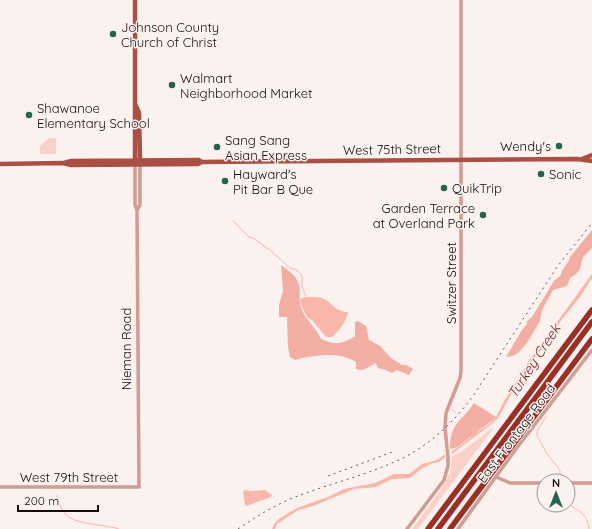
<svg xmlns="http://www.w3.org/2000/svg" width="592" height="529" font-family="Quicksand,sans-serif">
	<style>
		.green { fill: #fad0c9 }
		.forest { fill: #f3aea3 }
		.water { fill: #fbb6aa }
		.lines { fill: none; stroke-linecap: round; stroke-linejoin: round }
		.stream { stroke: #fbb6aa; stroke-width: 1 }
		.minor { stroke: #d09c93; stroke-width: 3.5 }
		.major { stroke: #aa4f43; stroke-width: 4.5 }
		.highway { stroke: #992f25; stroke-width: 5.5 }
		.rail { stroke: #625958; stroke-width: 1; stroke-dasharray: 2 4; stroke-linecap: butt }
		.poi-dot { fill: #25634f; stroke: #fbf1ef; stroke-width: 1.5 }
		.labels { text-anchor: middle; stroke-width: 3; stroke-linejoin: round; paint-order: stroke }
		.poi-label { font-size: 13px; fill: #150d0c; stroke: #fbf1ef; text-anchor: start }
		.street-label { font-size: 13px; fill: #150d0c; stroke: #fbf1ef }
		.water-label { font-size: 14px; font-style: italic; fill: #74251d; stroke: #fbf1ef }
	</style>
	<rect width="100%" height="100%" fill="#fbf1ef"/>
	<!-- green -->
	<path class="green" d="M49,138H56V153L54,154H40V146Z
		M495,426L418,529H412L438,494L450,473L452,456L461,452Z"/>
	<!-- forest -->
	<path class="forest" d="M592,230V248L583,257L580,269L576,274L570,278L567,286L553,290L542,310L540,321L527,343L518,353L513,356L506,357L522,330L527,324V321L532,317L554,281L561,275C562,267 569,264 570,257Z
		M281,265C288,270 297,276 299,285C301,292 298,300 301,307C304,319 316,327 321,339C336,345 341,345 355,336V322L358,321L366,326L369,340L380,346L391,358L402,365H406L413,369L409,375L397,370L392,373L386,370L378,368L376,364L375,363C369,367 363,372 356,369V362C339,351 314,355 295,360L290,357L288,347L287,317H279V305L283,291Z
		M474,403L496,417C490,423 482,427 476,432C468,437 461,448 450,449C450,422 461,423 474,403Z"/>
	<!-- water -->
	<path class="water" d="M592,274V279L590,281L580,297L560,322L554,335L530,363L522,377V380L517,384L498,418L493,423L452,454V451L464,443L476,431H478L488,425L496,417L502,405L530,359L551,334L557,322Z
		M306,297C312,297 320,296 326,300C333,305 337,312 348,312C346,322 339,331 332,337H326L312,320L307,317L301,305L300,299Z
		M445,454V457L439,462L433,463L421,469L410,478L392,479L376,487L354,489L313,506L298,510L277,524L275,529H272L274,524L280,518L297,508L328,497L344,489L375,483L394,474H409L422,464L437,460Z
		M245,490L252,491L265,490L272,495L271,497L246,506L245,504L243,492Z"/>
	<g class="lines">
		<!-- stream -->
		<path class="stream" d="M233,221L249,237L255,239L265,247L270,250L290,268L297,270L302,276V286L306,297
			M521,380L527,384
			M543,397L544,398
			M451,409L456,413
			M546,416V417L537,431V436L547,454L560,470V479
			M461,418L475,431
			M56,495C59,501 61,509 65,514C75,525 104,524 119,529
			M568,504C580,512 587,513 589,529"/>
		<!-- minor -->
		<path class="minor" d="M137,210L140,205V163
			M496,477L510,483H544
			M568,483H592
			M0,487H139L137,211L135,204V163
			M407,529L444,480L448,466V457L445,428L446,413L460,378L461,371V0
			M458,529L516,449L592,350"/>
		<!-- major -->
		<path class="major" d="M136,106L139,113L140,160
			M582,159L592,155
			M135,160V0
			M64,163L71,161L199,160L202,162
			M0,164L63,163L71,165L198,164L202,162L577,159L592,161"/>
		<!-- highway -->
		<path class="highway" d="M428,529L592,310
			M438,529L592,322
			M450,529L592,339"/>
		<!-- rail -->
		<path class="rail" d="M328,476L395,451
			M238,529C254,518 270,508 288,500C326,484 366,476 403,458C432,443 456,420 475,393L557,267L592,223"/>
	</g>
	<!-- markers -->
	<g class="poi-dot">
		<circle cx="113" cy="34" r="4"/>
		<circle cx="172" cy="85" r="4"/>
		<circle cx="29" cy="115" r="4"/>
		<circle cx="559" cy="146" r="4"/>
		<circle cx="217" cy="147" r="4"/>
		<circle cx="541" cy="174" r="4"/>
		<circle cx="225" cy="181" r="4"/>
		<circle cx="444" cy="188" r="4"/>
		<circle cx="483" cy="215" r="4"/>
	</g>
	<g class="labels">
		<!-- poi labels -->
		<g class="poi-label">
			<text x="121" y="32">Johnson County<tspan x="121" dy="15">Church of Christ</tspan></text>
			<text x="180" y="83">Walmart<tspan x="180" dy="15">Neighborhood Market</tspan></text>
			<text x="37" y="113">Shawanoe<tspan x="37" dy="15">Elementary School</tspan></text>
			<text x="225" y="145">Sang Sang<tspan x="225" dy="15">Asian Express</tspan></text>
			<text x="551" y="151" text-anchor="end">Wendy's</text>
			<text x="233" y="179">Hayward's<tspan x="233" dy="15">Pit Bar B Que</tspan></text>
			<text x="549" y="179">Sonic</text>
			<text x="452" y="193">QuikTrip</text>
			<text x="475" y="213" text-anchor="end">Garden Terrace<tspan x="475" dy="15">at Overland Park</tspan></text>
		</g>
		<!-- street labels -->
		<g class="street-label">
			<text transform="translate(392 149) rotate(-1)" y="5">West 75th Street</text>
			<text transform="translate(451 283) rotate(-90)" y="5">Switzer Street</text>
			<text transform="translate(126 349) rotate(-90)" y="5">Nieman Road</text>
			<text transform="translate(516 433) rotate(-53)" y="5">East Frontage Road</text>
			<text x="69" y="482">West 79th Street</text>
		</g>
		<!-- water labels -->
		<g class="water-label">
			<text transform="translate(534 361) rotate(-57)" y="5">Turkey Creek</text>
		</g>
	</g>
	<!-- north arrow -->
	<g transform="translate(556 493)"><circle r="19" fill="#fbf1ef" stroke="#9f9694"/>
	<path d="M0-3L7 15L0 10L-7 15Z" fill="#25634f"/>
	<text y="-6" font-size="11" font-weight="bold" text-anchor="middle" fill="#150d0c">N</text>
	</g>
	<!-- scale -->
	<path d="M18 505v6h80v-6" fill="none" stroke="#150d0c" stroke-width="2"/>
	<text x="24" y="505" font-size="12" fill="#150d0c" stroke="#fbf1ef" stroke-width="3" paint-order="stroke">200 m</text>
</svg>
